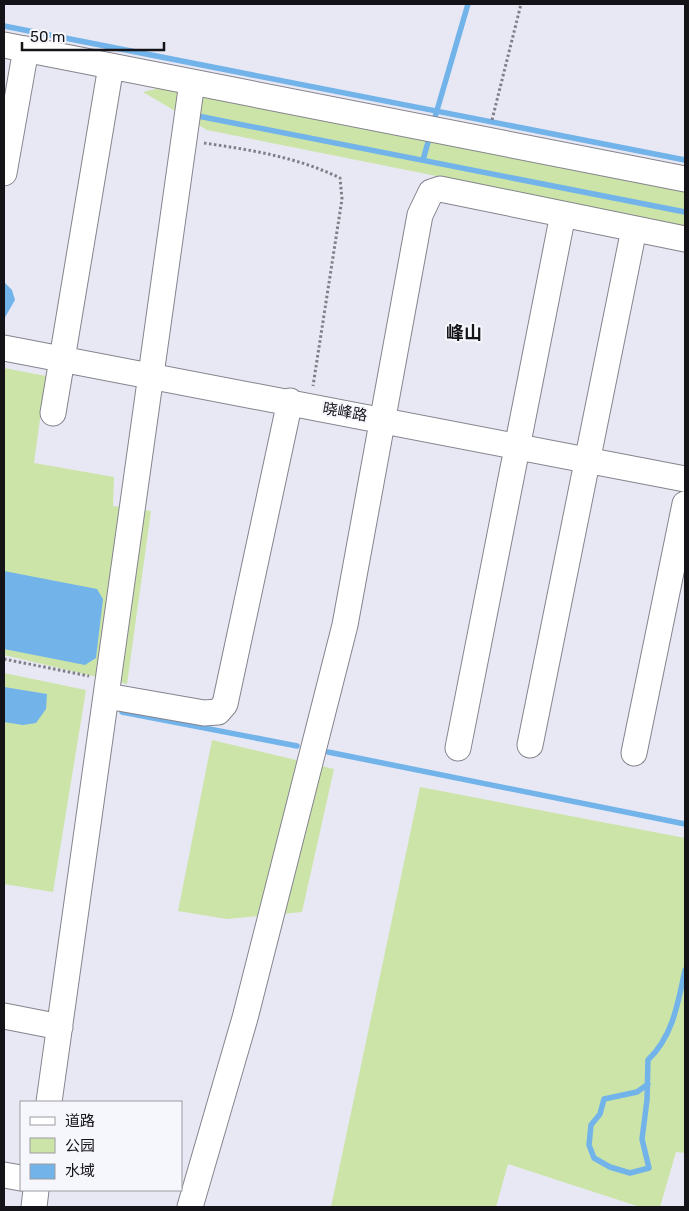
<svg xmlns="http://www.w3.org/2000/svg" width="689" height="1211" font-family="Rubik,'Noto Sans SC',sans-serif">
	<style>
		.green { fill: #cce4a7 }
		.water { fill: #72b3ea }
		.lines { fill: none; stroke-linecap: round; stroke-linejoin: round }
		.stream { stroke: #72b3ea; stroke-width: 5.5 }
		.minor-casing { stroke: #84848e; stroke-width: 27 }
		.path { stroke: #7f7f87; stroke-width: 3; stroke-dasharray: 2.5 2.5; stroke-linecap: butt }
		.minor { stroke: #fff; stroke-width: 25 }
		.labels { text-anchor: middle; stroke-width: 4; stroke-linejoin: round; paint-order: stroke }
		.street-label { font-size: 15px; fill: #141418; stroke: #f6f6fd }
		.quarter-label { font-size: 18px; font-weight: bold; fill: #141418; stroke: #f6f6fd }
	</style>
	<rect width="100%" height="100%" fill="#e8e8f4"/>
	<!-- green -->
	<path class="green" d="M159,88L685,192V226L207,130L143,92Z
		M4,368L46,376L34,463L114,477L113,506L151,511L127,684L4,655Z
		M4,673L86,690L53,892L4,884Z
		M212,740L334,769L302,912L227,919L178,911Z
		M420,787L685,838V1153L676,1152L660,1207H640L508,1164L496,1207H331Z"/>
	<!-- water -->
	<path class="water" d="M4,282L12,290L15,300L4,319Z
		M4,571L97,589L103,599L96,658L85,665L4,649Z
		M4,687L47,694L46,709L36,723L23,725L4,722Z"/>
	<g class="lines">
		<!-- stream -->
		<path class="stream" d="M4,26L685,160
			M198,116L685,212
			M433,124L468,4
			M423,160L430,135
			M122,712L297,746
			M328,752L685,824
			M648,1084L637,1092L604,1099L600,1114L591,1125L589,1145L594,1158L610,1167L630,1173L649,1168L642,1139L647,1100L648,1060C673,1036 678,1003 685,970"/>
		<!-- minor casing -->
		<g class="minor-casing">
			<path id="minor" d="M4,45L685,179
				M4,173L26,49
				M4,348L685,479
				M53,413L111,66
				M107,696L204,713L218,712L225,704L290,401
				M530,745L634,229
				M458,748L563,214
				M634,753L685,504
				M4,1016L60,1027
				M49,1102L192,82
				M4,1175L21,1178
				M34,1207L36,1190
				M190,1207L245,1018L345,625L420,215L431,192L440,189L685,239"/>
		</g>
		<!-- path -->
		<path class="path" d="M492,120L521,4
			M204,143C251,150 297,157 340,178L342,199L313,386
			M4,659L89,676"/>
		<!-- minor -->
		<use href="#minor" class="minor"/>
	</g>
	<g class="labels">
		<!-- street labels -->
		<g class="street-label">
			<text transform="translate(345 412) rotate(10)" y="5">晓峰路</text>
		</g>
		<!-- quarter labels -->
		<g class="quarter-label">
			<text x="464" y="339">峰山</text>
		</g>
	</g>
	<!-- border -->
	<rect width="689" height="1211" fill="none" stroke="#141418" stroke-width="10"/>
	<!-- legend -->
	<rect x="20" y="1101" width="162" height="90" fill="#f6f6fd" stroke="#9c9ca1"/>
	<rect x="30" y="1117" width="25" height="8" fill="#ffffff" stroke="#9c9ca1"/>
	<text x="65" y="1126" font-size="15" fill="#141418">道路</text>
	<rect x="30" y="1138" width="25" height="15" fill="#cce4a7" stroke="#9c9ca1"/>
	<text x="65" y="1151" font-size="15" fill="#141418">公园</text>
	<rect x="30" y="1164" width="25" height="15" fill="#72b3ea" stroke="#9c9ca1"/>
	<text x="65" y="1176" font-size="15" fill="#141418">水域</text>
	<!-- scale -->
	<path d="M22 42v8h142v-8" fill="none" stroke="#141418" stroke-width="2.5"/>
	<text x="30" y="42" font-size="15" fill="#141418" stroke="#f6f6fd" stroke-width="4" paint-order="stroke">50 m</text>
</svg>
